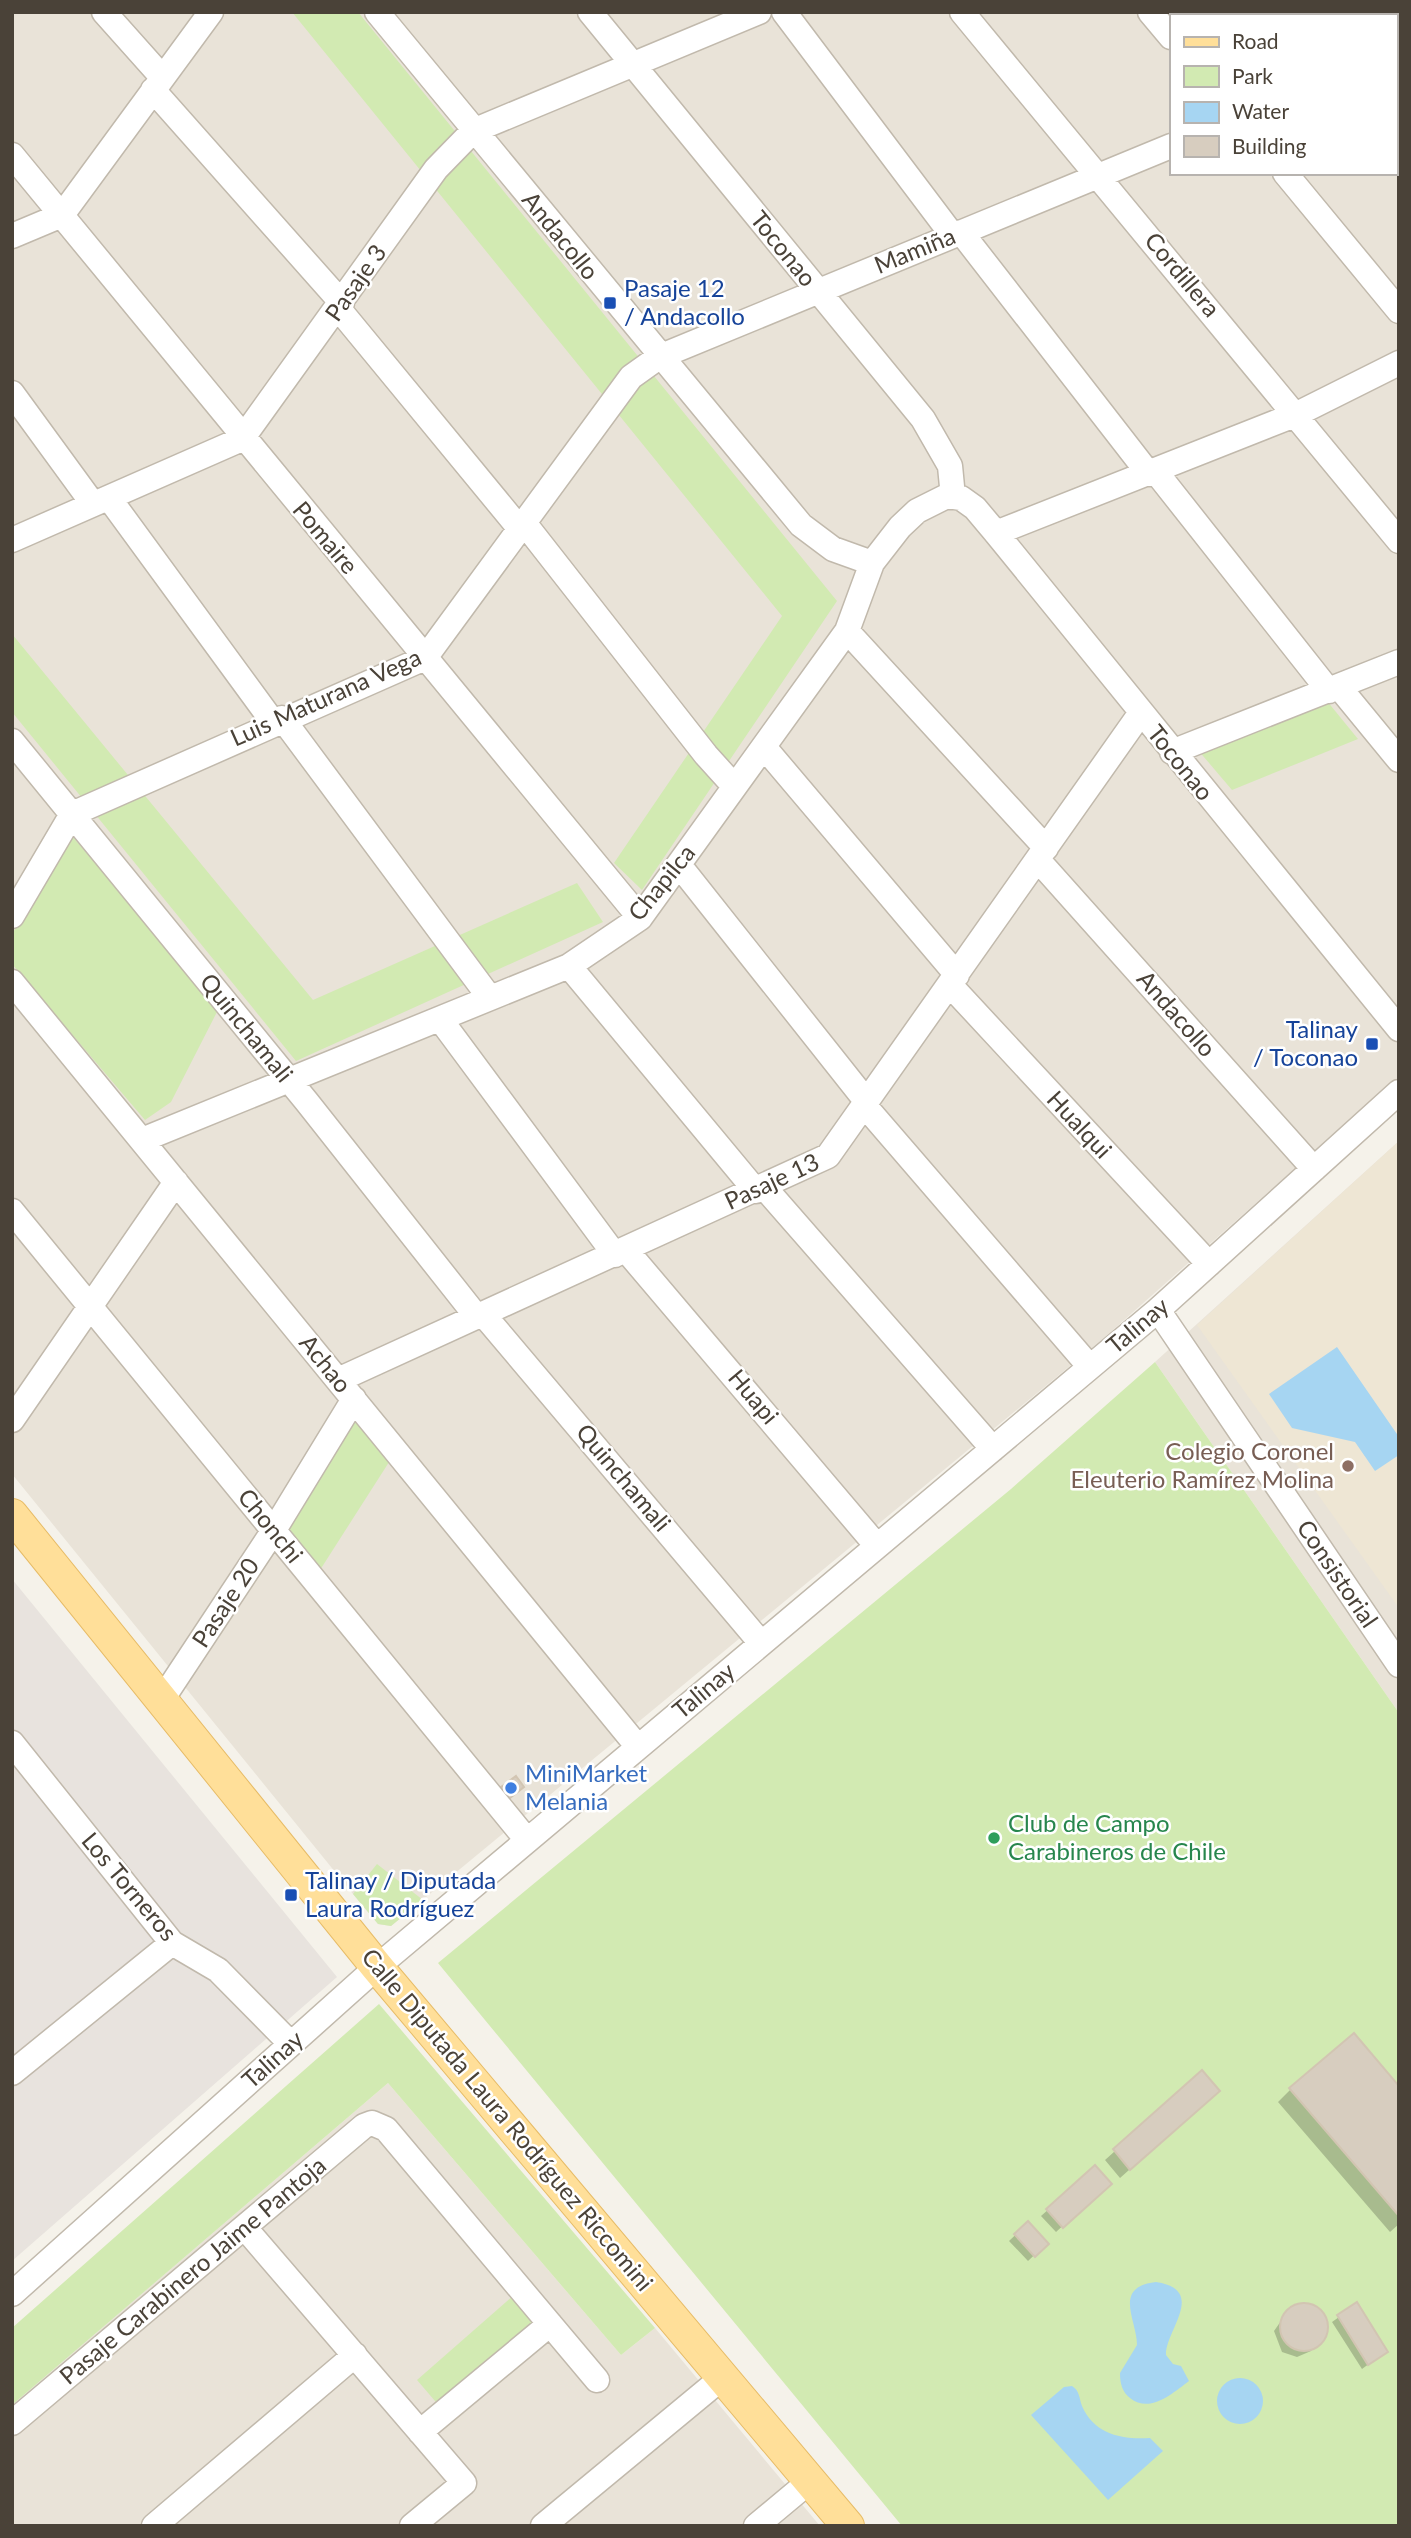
<svg xmlns="http://www.w3.org/2000/svg" width="1411" height="2538" font-family="Lato,sans-serif">
	<style>
		.residential { fill: #e9e3d8; fill-rule: evenodd }
		.industrial { fill: #e8e3de }
		.education { fill: #eee6d4 }
		.green { fill: #d2eab2 }
		.water { fill: #a6d5f2 }
		.shadow { fill: #0003 }
		.building { fill: #d7cdbf; stroke: #d2c5b2; stroke-width: 2 }
		.lines { fill: none; stroke-linecap: round; stroke-linejoin: round }
		.minor-casing { stroke: #c1b9ac; stroke-width: 27 }
		.major-casing { stroke: #e7bc67; stroke-width: 34 }
		.minor { stroke: #fff; stroke-width: 24 }
		.major { stroke: #ffdf99; stroke-width: 32 }
		.transit-dot { fill: #1a4fb4; stroke: #fff; stroke-width: 2.5 }
		.education-dot { fill: #8d6e63; stroke: #fff; stroke-width: 2.5 }
		.shop-dot { fill: #3f7fe0; stroke: #fff; stroke-width: 2.5 }
		.leisure-dot { fill: #2e9e5b; stroke: #fff; stroke-width: 2.5 }
		.labels { text-anchor: middle; stroke-width: 5; stroke-linejoin: round; paint-order: stroke }
		.street-label { font-size: 24px; fill: #4a4238; stroke: #fff }
		.transit-label { font-size: 24px; fill: #164399; stroke: #fff; text-anchor: start }
		.education-label { font-size: 24px; fill: #785e54; stroke: #fff; text-anchor: end }
		.shop-label { font-size: 24px; fill: #366cbe; stroke: #fff; text-anchor: start }
		.leisure-label { font-size: 24px; fill: #27864d; stroke: #fff; text-anchor: start }
	</style>
	<rect width="100%" height="100%" fill="#f5f2ea"/>
	<!-- residential -->
	<path class="residential" d="M12,12H1399V1076L1105,1337L391,1926L378,1924L353,1894L12,1474ZM1171,16H1395V173H1171Z
		M1399,1141V1713L1155,1362Z
		M388,2083L621,2355L655,2328L820,2526H12V2405Z"/>
	<!-- industrial -->
	<path class="industrial" d="M12,1579L337,1977L12,2261Z"/>
	<!-- education -->
	<path class="education" d="M1399,1141V1608L1197,1325Z"/>
	<!-- green -->
	<path class="green" d="M292,12H358L837,601L642,890L614,863L782,616Z
		M12,634L313,1000L577,883L603,922L296,1061L12,712Z
		M1327,701L1358,739L1232,790L1198,750Z
		M72,836L219,1008L171,1102L145,1120L12,964V934Z
		M1155,1362L1399,1713V2526H902L438,1963L1011,1489Z
		M354,1412L391,1459L320,1570L284,1528Z
		M377,1864L423,1900L391,1926L378,1924L353,1894Z
		M379,2004L655,2328L621,2355L388,2083L12,2405V2328Z
		M514,2295L539,2323L441,2408L417,2380Z"/>
	<!-- water -->
	<path class="water" d="M1337,1347L1399,1437V1455L1375,1471L1355,1442L1292,1428L1269,1394Z
		M1156,2282C1208,2290 1165,2331 1166,2355L1173,2364L1181,2366L1189,2381C1173,2393 1150,2414 1130,2398C1122,2392 1120,2383 1120,2373L1137,2345C1137,2320 1112,2287 1156,2282Z
		M1217 2401a23 23 0 1 1 46 0a23 23 0 1 1-46 0Z
		M1072,2386C1080,2391 1079,2398 1082,2406C1094,2434 1122,2440 1150,2438L1163,2451L1108,2500L1031,2415L1064,2387Z"/>
	<!-- shadow -->
	<path class="shadow" d="M1202,2073L1208,2100L1120,2178L1105,2160Z
		M1399,2088V2224L1390,2232L1278,2102L1291,2089Z
		M1095,2168L1103,2189L1056,2232L1041,2216Z
		M1028,2223L1046,2244L1028,2261L1009,2241Z
		M1302,2305L1321,2313L1325,2333L1311,2351L1297,2357L1282,2352L1274,2331L1288,2311Z
		M1356,2305L1386,2351L1362,2369L1332,2322Z"/>
	<!-- building -->
	<path class="building" d="M516,1776L524,1787L506,1801L497,1790Z
		M1354,2033L1399,2086V2216L1289,2088Z
		M1202,2070L1220,2091L1130,2170L1113,2149Z
		M1095,2165L1112,2184L1063,2228L1046,2209Z
		M1028,2221L1049,2244L1035,2257L1014,2234Z
		M1357,2302L1388,2352L1368,2365L1337,2315Z
		M1280 2327a24 24 0 1 1 48 0a24 24 0 1 1-48 0Z"/>
	<g class="lines">
		<!-- minor casing -->
		<g class="minor-casing">
			<path id="minor" d="M104,12L162,77
				M377,12L801,525L833,549L872,563
				M590,12L923,419L950,466L953,497
				M784,12L953,236
				M962,12L1399,541
				M1150,12L1171,37
				M1341,12L1344,16
				M1395,39L1399,34
				M1395,77L1399,81
				M153,90L342,303
				M12,155L640,918
				M1285,173L1399,311
				M961,232L1149,474
				M12,236L62,215L211,12
				M338,308L520,529
				M12,393L93,504
				M1156,472L1329,691
				M109,498L273,722
				M525,524L706,755L734,786
				M996,533L1297,414L1399,363
				M12,540L242,439L436,169L473,131L759,12
				M847,631L1046,848
				M1339,687L1399,760
				M282,718L490,998
				M12,741L307,1102L477,1317
				M764,747L957,975
				M1172,752L1399,662
				M1038,860L1314,1169
				M679,865L867,1102
				M12,916L72,814L425,658L631,377L659,357L1171,146
				M569,966L756,1191
				M12,982L638,1747
				M950,985L1209,1264
				M440,1019L615,1255
				M865,1106L1090,1367
				M142,1140L569,966L640,918L847,631L872,563L900,527L917,511L947,496L961,498L975,508L996,533L1399,1029
				M764,1187L993,1449
				M12,1211L527,1840
				M626,1250L877,1546
				M1158,1310L1399,1665
				M483,1314L761,1643
				M338,1380L828,1156L1140,714
				M12,1420L176,1182
				M163,1698L274,1530L354,1399
				M12,1743L172,1943L218,1970L291,2044
				M12,2073L172,1943
				M245,2228L464,2483L412,2526
				M12,2294L377,1967L1158,1310L1399,1092
				M12,2423L364,2126L372,2123L386,2129L597,2380
				M420,2432L550,2324
				M154,2526L355,2355
				M543,2526L723,2377
				M756,2526L810,2481"/>
		</g>
		<!-- major casing -->
		<g class="major-casing">
			<path id="major" d="M12,1515L377,1967L848,2526"/>
		</g>
		<!-- minor -->
		<use href="#minor" class="minor"/>
		<!-- major -->
		<use href="#major" class="major"/>
	</g>
	<!-- markers -->
	<g class="transit-dot">
		<rect x="603" y="296" width="14" height="14" rx="3.5"/>
		<rect x="1365" y="1037" width="14" height="14" rx="3.5"/>
		<rect x="284" y="1888" width="14" height="14" rx="3.5"/>
	</g>
	<circle class="education-dot" cx="1348" cy="1466" r="7"/>
	<circle class="shop-dot" cx="511" cy="1788" r="7"/>
	<circle class="leisure-dot" cx="994" cy="1838" r="7"/>
	<g class="labels">
		<!-- street labels -->
		<g class="street-label">
			<text transform="translate(560 236) rotate(51)" y="8">Andacollo</text>
			<text transform="translate(783 249) rotate(51)" y="8">Toconao</text>
			<text transform="translate(915 251) rotate(-22)" y="8">Mamiña</text>
			<text transform="translate(1182 275) rotate(50)" y="8">Cordillera</text>
			<text transform="translate(356 283) rotate(-55)" y="8">Pasaje 3</text>
			<text transform="translate(325 538) rotate(50)" y="8">Pomaire</text>
			<text transform="translate(326 698) rotate(-24)" y="8">Luis Maturana Vega</text>
			<text transform="translate(1180 763) rotate(51)" y="8">Toconao</text>
			<text transform="translate(662 883) rotate(-51)" y="8">Chapilca</text>
			<text transform="translate(1176 1014) rotate(49)" y="8">Andacollo</text>
			<text transform="translate(246 1028) rotate(51)" y="8">Quinchamali</text>
			<text transform="translate(1079 1125) rotate(47)" y="8">Hualqui</text>
			<text transform="translate(772 1182) rotate(-25)" y="8">Pasaje 13</text>
			<text transform="translate(1138 1326) rotate(-40)" y="8">Talinay</text>
			<text transform="translate(325 1364) rotate(51)" y="8">Achao</text>
			<text transform="translate(753 1397) rotate(50)" y="8">Huapi</text>
			<text transform="translate(623 1478) rotate(50)" y="8">Quinchamali</text>
			<text transform="translate(270 1526) rotate(51)" y="8">Chonchi</text>
			<text transform="translate(1337 1574) rotate(56)" y="8">Consistorial</text>
			<text transform="translate(226 1603) rotate(-57)" y="8">Pasaje 20</text>
			<text transform="translate(704 1691) rotate(-40)" y="8">Talinay</text>
			<text transform="translate(129 1887) rotate(50)" y="8">Los Torneros</text>
			<text transform="translate(273 2060) rotate(-42)" y="8">Talinay</text>
			<text transform="translate(507 2120) rotate(50)" y="8">Calle Diputada Laura Rodríguez Riccomini</text>
			<text transform="translate(193 2271) rotate(-40)" y="8">Pasaje Carabinero Jaime Pantoja</text>
		</g>
		<!-- transit labels -->
		<g class="transit-label">
			<text x="624" y="297">Pasaje 12<tspan x="624" dy="28">/ Andacollo</tspan></text>
			<text x="1358" y="1038" text-anchor="end">Talinay<tspan x="1358" dy="28">/ Toconao</tspan></text>
			<text x="305" y="1889">Talinay / Diputada<tspan x="305" dy="28">Laura Rodríguez</tspan></text>
		</g>
		<!-- education labels -->
		<g class="education-label">
			<text x="1334" y="1460">Colegio Coronel<tspan x="1334" dy="28">Eleuterio Ramírez Molina</tspan></text>
		</g>
		<!-- shop labels -->
		<g class="shop-label">
			<text x="525" y="1782">MiniMarket<tspan x="525" dy="28">Melania</tspan></text>
		</g>
		<!-- leisure labels -->
		<g class="leisure-label">
			<text x="1008" y="1832">Club de Campo<tspan x="1008" dy="28">Carabineros de Chile</tspan></text>
		</g>
	</g>
	<!-- border -->
	<rect width="1411" height="2538" fill="none" stroke="#4a4238" stroke-width="28"/>
	<!-- legend -->
	<rect x="1170" y="14" width="228" height="161" fill="#ffffff" stroke="#b7b3af" stroke-width="2"/>
	<rect x="1184" y="37" width="35" height="10" fill="#ffdf99" stroke="#b7b3af" stroke-width="2"/>
	<text x="1232" y="49" font-size="21" fill="#4a4238">Road</text>
	<rect x="1184" y="66" width="35" height="21" fill="#d2eab2" stroke="#b7b3af" stroke-width="2"/>
	<text x="1232" y="84" font-size="21" fill="#4a4238">Park</text>
	<rect x="1184" y="102" width="35" height="21" fill="#a6d5f2" stroke="#b7b3af" stroke-width="2"/>
	<text x="1232" y="119" font-size="21" fill="#4a4238">Water</text>
	<rect x="1184" y="136" width="35" height="21" fill="#d7cdbf" stroke="#b7b3af" stroke-width="2"/>
	<text x="1232" y="154" font-size="21" fill="#4a4238">Building</text>
</svg>
